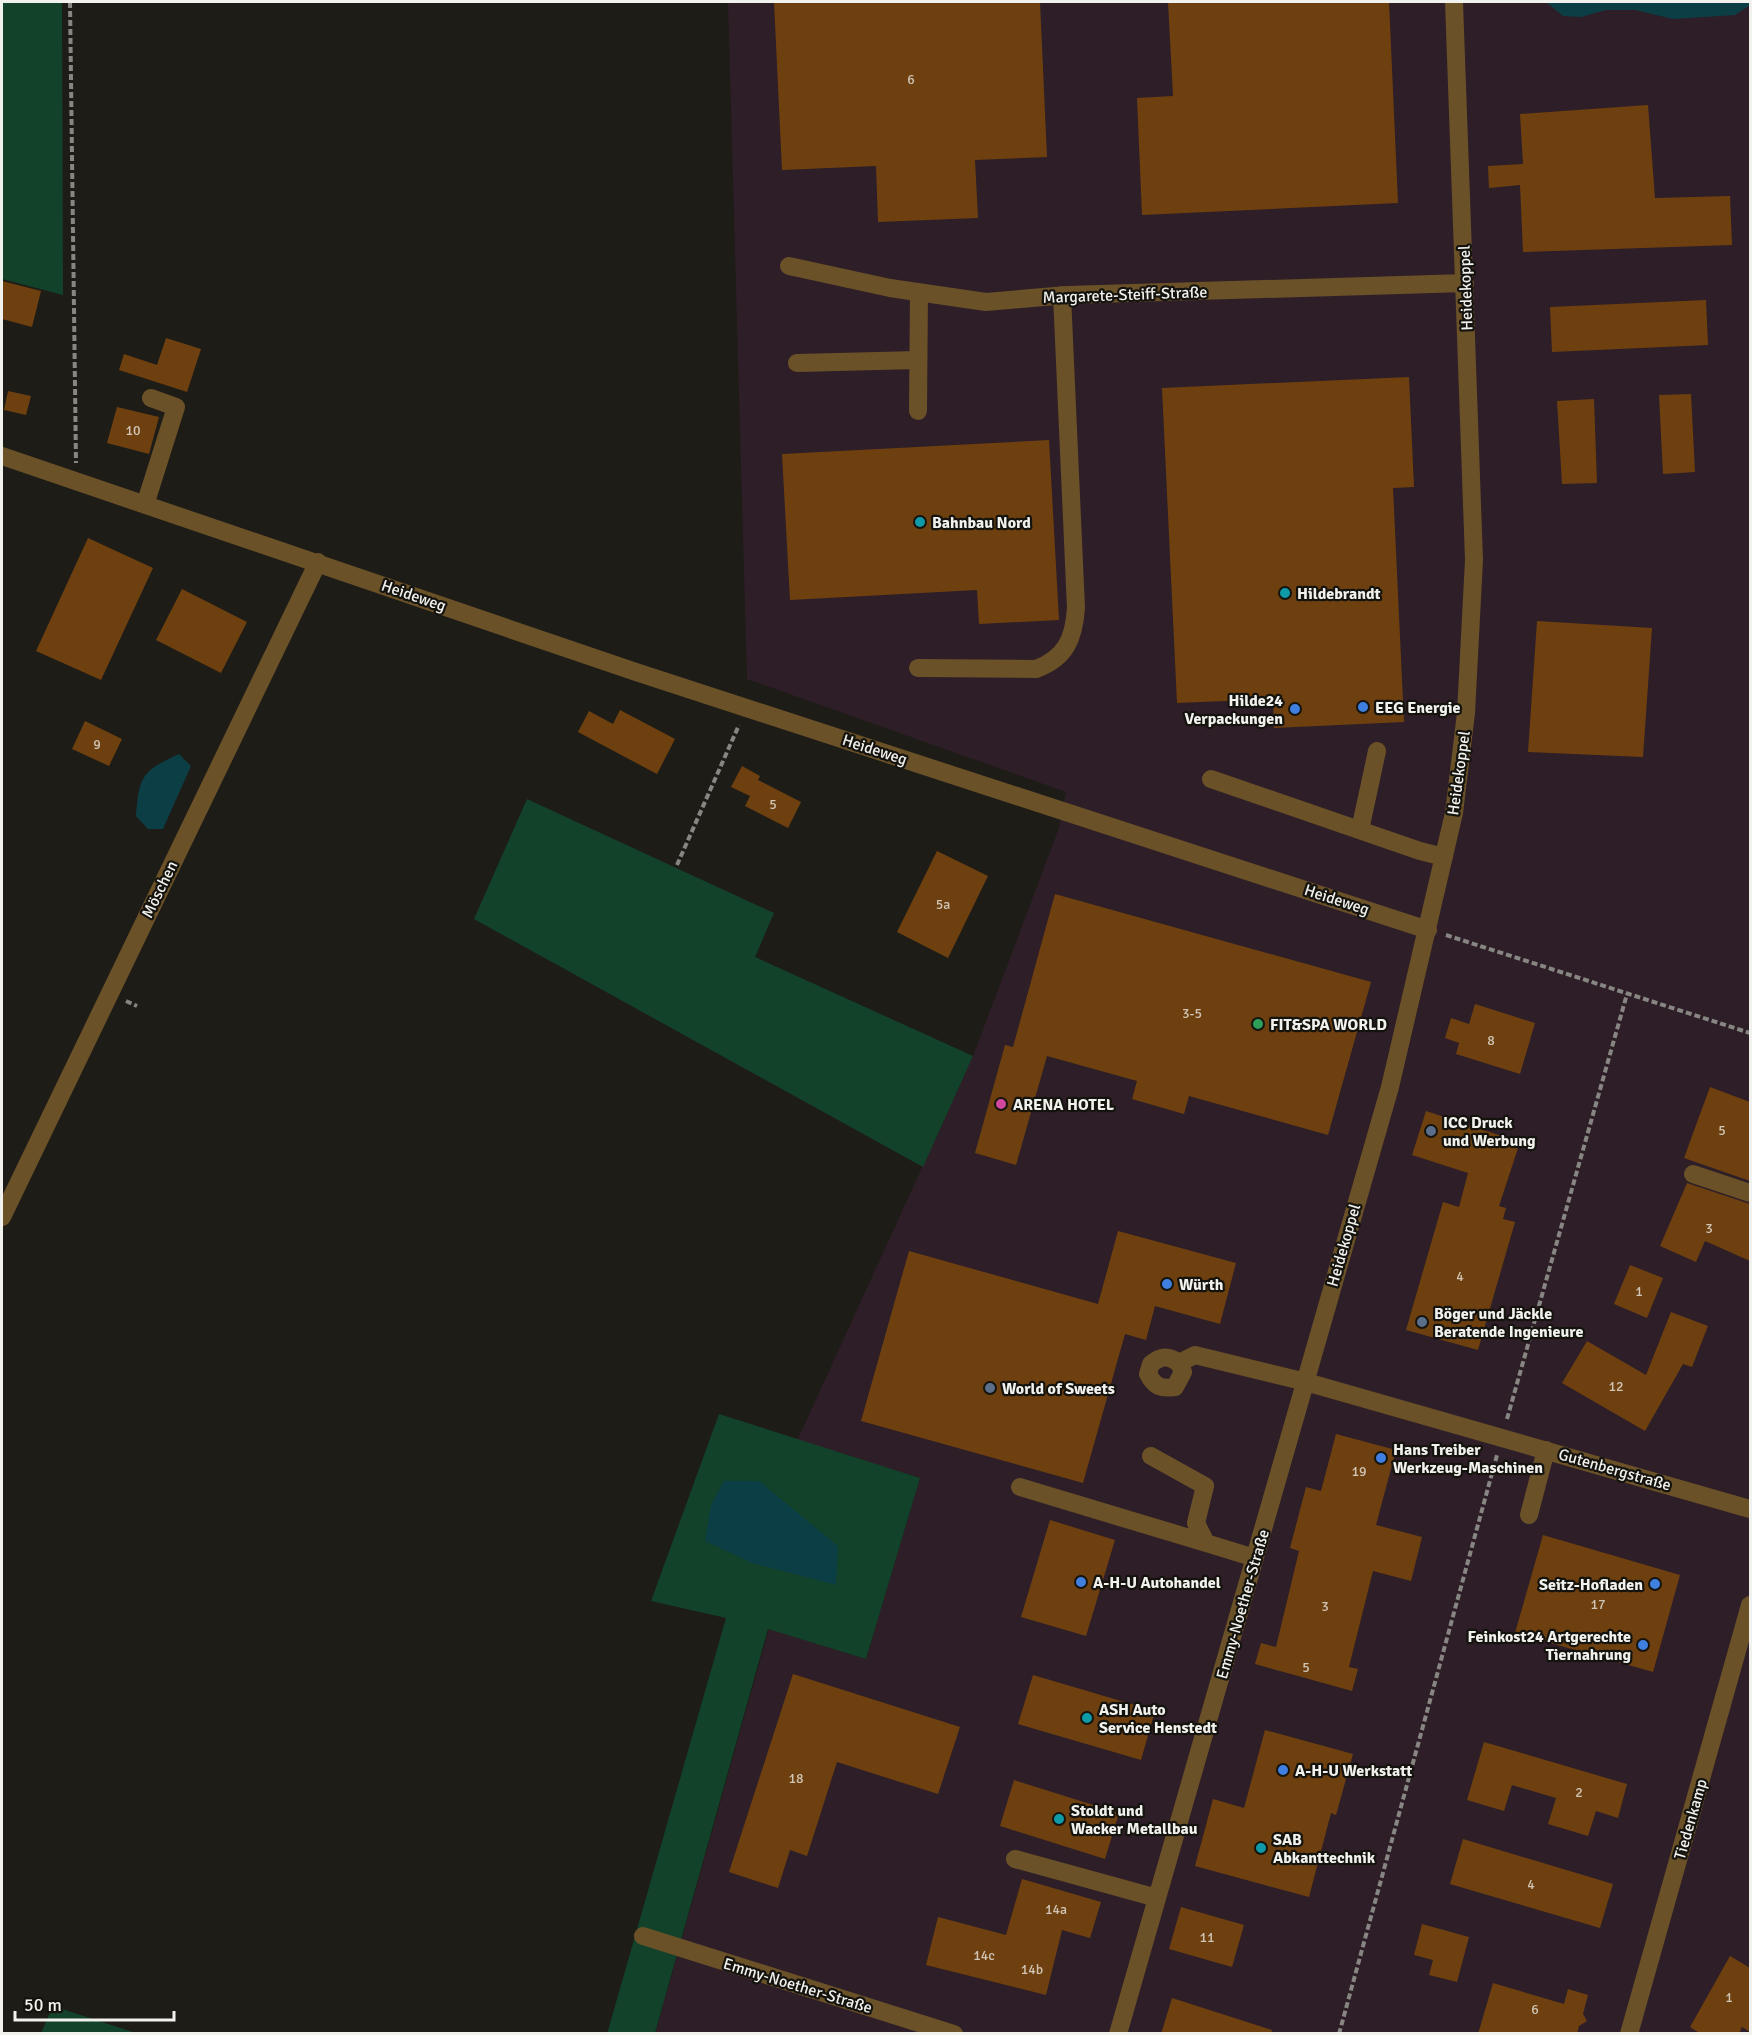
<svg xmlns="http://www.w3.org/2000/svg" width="1752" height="2035" font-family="Signika,sans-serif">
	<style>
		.commercial { fill: #2e1e27 }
		.green { fill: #124229 }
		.water { fill: #0c3e46 }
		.building { fill: #6e400f }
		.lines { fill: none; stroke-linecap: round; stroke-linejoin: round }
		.path { stroke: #878682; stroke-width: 4; stroke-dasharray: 6 3; stroke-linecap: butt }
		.minor { stroke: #6a5128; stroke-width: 18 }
		.culture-dot { fill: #0f9aa8; stroke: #15130e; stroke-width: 2 }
		.shop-dot { fill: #3f7fe0; stroke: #15130e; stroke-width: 2 }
		.leisure-dot { fill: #2e9e5b; stroke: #15130e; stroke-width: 2 }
		.hotel-dot { fill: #d1479c; stroke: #15130e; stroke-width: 2 }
		.service-dot { fill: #5c6f8a; stroke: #15130e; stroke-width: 2 }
		.labels { text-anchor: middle; stroke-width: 4.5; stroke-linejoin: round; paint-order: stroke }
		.number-label { font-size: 14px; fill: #d0c5b6 }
		.street-label { font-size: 16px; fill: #f1f1ed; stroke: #15130e }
		.poi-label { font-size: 16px; font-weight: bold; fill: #f1f1ed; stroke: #15130e; text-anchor: start }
	</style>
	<rect width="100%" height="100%" fill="#1e1c17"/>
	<!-- commercial -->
	<path class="commercial" d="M728,2H1750V2033L655,2034L769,1629L866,1659L920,1478L797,1441L973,1056L1059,828L1066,792L747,679Z"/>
	<!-- green -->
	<path class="green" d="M2,2H62L63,295L2,279Z
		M527,799L774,913L755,957L973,1056L923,1167L474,919Z
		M719,1414L920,1478L866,1659L768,1629L655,2033L607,2034L726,1618L651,1601Z
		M53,2006L136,2033H41Z"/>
	<!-- water -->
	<path class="water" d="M1546,2H1750V5L1735,15L1673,19L1635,10H1606L1581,17L1563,16Z
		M179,754L191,766L163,829H148L136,816C139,776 142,771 179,754Z
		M724,1481H759L838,1546L836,1585L752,1563L705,1541L711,1505Z"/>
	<!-- building -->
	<path class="building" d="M774,2H1040L1047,157L975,160L978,218L878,222L876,166L782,170Z
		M1168,2H1389L1398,203L1142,215L1137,98L1173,96Z
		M1648,105L1655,198L1730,196L1732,245L1523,252L1520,185L1489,188L1488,166L1523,164L1520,114Z
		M2,281L41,291L32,327L2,319Z
		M1706,300L1708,345L1552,352L1550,307Z
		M166,338L201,349L187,392L119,370L124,354L157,365Z
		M1409,377L1414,487L1393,488L1404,722L1274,728L1273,699L1177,703L1162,388Z
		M8,391L31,396L26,415L4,410Z
		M1691,394L1695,472L1663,474L1659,395Z
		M1594,399L1597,483L1562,484L1557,401Z
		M117,407L159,417L149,454L107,443Z
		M1049,440L1059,620L979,624L977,590L790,600L782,454Z
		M88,538L153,568L101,680L36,651Z
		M182,589L247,622L221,673L156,640Z
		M1537,621L1652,628L1643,757L1528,752Z
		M620,710L675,739L657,774L578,732L589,711L613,724Z
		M85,721L122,739L109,766L72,749Z
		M742,766L760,776L758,780L801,802L788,828L745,806L750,796L731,787Z
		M937,851L988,876L948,958L897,932Z
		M1055,894L1371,982L1328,1135L1189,1096L1184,1114L1132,1099L1137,1081L1047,1056L1016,1165L975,1153L1005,1045L1013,1047Z
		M1475,1004L1535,1023L1520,1074L1456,1054L1459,1043L1445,1038L1451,1018L1469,1024Z
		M1710,1087L1750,1102V1181L1684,1158Z
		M1426,1111L1520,1142L1499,1206L1506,1208L1503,1219L1515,1222L1478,1350L1406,1330L1443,1202L1459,1207L1468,1173L1412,1155Z
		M1687,1183L1750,1204V1261L1705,1241L1696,1262L1660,1246Z
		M1118,1231L1236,1263L1220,1324L1155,1306L1146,1340L1125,1334L1083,1483L861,1421L909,1251L1098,1304Z
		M1630,1265L1663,1278L1647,1318L1614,1304Z
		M1671,1312L1708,1326L1692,1367L1683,1364L1645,1431L1562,1383L1587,1341L1646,1375Z
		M1336,1434L1396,1450L1376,1525L1422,1537L1411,1581L1373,1571L1349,1667L1358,1669L1352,1691L1255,1664L1261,1643L1276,1647L1299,1551L1290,1548L1306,1487L1321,1491Z
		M1050,1520L1115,1540L1086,1636L1021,1617Z
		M1543,1535L1680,1575L1653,1672L1515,1633Z
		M793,1674L960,1727L938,1794L837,1762L807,1856L790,1850L778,1888L729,1872Z
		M1033,1675L1155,1711L1141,1760L1018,1724Z
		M1265,1730L1353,1754L1336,1815L1331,1813L1309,1897L1195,1866L1213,1799L1244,1808Z
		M1484,1742L1627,1784L1618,1818L1596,1811L1588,1836L1548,1824L1556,1798L1512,1785L1504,1811L1467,1800Z
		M1014,1780L1119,1813L1105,1859L1000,1826Z
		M1463,1839L1613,1884L1600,1928L1450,1884Z
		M1022,1879L1101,1902L1090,1938L1062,1930L1046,1995L926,1965L938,1917L1006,1935Z
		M1181,1907L1244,1925L1232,1967L1169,1949Z
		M1422,1924L1469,1937L1457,1982L1429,1975L1433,1960L1414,1955Z
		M1730,1956L1750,1968V2032L1742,2027L1739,2034H1701L1690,2027Z
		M1493,1983L1564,2004L1568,1989L1588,1995L1583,2014L1587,2021L1579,2026L1577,2034H1478Z
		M1172,1998L1272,2030L1271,2034H1161Z"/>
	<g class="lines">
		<!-- path -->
		<path class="path" d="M70,2L76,463
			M677,865L739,725
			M1446,935L1750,1033
			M126,1001L137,1006
			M1507,1419L1627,994
			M1339,2034L1497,1455"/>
		<!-- minor -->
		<path class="minor" d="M789,266L890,288L986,302L1067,295L1465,283
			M797,363L918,360
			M918,411L919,292
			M2,456L636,672L1428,930
			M145,505L176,407L151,398
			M918,668L1036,669C1066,658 1074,638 1076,608L1062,295
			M1211,779L1420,851L1444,857
			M1360,830L1377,751
			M1693,1174L1750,1193
			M2,1217L318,562
			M1179,1363L1183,1372L1175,1387C1161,1389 1155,1387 1148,1374L1151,1364C1161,1356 1168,1355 1179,1363L1195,1355L1306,1382L1750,1509
			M1151,1456L1205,1486L1196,1523L1206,1543L1255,1558
			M1020,1487L1206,1543
			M1529,1515L1546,1450
			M1015,1859L1157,1898
			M643,1936L954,2034
			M1118,2034L1390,1087L1454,813L1466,713L1474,560L1454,2
			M1629,2034L1750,1605"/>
	</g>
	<!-- markers -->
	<g class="culture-dot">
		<circle cx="920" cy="522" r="6"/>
		<circle cx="1285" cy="593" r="6"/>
		<circle cx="1087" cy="1718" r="6"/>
		<circle cx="1059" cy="1819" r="6"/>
		<circle cx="1261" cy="1848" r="6"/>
	</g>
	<g class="shop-dot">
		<circle cx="1363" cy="707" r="6"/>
		<circle cx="1295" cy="709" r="6"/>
		<circle cx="1167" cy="1284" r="6"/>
		<circle cx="1381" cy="1458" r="6"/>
		<circle cx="1081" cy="1582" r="6"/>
		<circle cx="1655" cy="1584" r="6"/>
		<circle cx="1643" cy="1645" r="6"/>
		<circle cx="1283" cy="1770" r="6"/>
	</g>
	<circle class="leisure-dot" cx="1258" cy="1024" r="6"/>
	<circle class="hotel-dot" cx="1001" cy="1104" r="6"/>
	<g class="service-dot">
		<circle cx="1431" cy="1131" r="6"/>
		<circle cx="1422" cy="1322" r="6"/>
		<circle cx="990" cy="1388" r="6"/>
	</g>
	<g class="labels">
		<!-- number labels -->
		<g class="number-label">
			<text x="911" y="84">6</text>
			<text x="133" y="435">10</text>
			<text x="97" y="749">9</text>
			<text x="773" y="809">5</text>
			<text x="943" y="909">5a</text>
			<text x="1192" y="1018">3-5</text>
			<text x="1491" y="1045">8</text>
			<text x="1722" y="1135">5</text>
			<text x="1709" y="1233">3</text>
			<text x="1460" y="1281">4</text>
			<text x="1639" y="1296">1</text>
			<text x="1616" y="1391">12</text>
			<text x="1359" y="1476">19</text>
			<text x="1598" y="1609">17</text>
			<text x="1325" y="1611">3</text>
			<text x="1306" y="1672">5</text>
			<text x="796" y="1783">18</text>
			<text x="1579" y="1797">2</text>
			<text x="1531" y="1889">4</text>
			<text x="1056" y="1914">14a</text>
			<text x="1207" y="1942">11</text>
			<text x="984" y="1960">14c</text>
			<text x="1032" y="1974">14b</text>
			<text x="1729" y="2002">1</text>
			<text x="1535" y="2014">6</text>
		</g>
		<!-- street labels -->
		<g class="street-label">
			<text transform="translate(1465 288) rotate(-92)" y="6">Heidekoppel</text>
			<text transform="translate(1125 294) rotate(-2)" y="6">Margarete-Steiff-Straße</text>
			<text transform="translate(414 595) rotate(19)" y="6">Heideweg</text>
			<text transform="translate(875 749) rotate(18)" y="6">Heideweg</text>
			<text transform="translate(1458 773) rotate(-82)" y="6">Heidekoppel</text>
			<text transform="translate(159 889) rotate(-64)" y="6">Möschen</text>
			<text transform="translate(1337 899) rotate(18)" y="6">Heideweg</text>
			<text transform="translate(1343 1245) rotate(-74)" y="6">Heidekoppel</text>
			<text transform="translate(1615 1469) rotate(16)" y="6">Gutenbergstraße</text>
			<text transform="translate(1242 1604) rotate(-74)" y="6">Emmy-Noether-Straße</text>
			<text transform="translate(1690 1819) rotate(-74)" y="6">Tiedenkamp</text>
			<text transform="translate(798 1985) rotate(17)" y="6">Emmy-Noether-Straße</text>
		</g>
		<!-- poi labels -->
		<g class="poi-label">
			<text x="932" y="528">Bahnbau Nord</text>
			<text x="1297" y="599">Hildebrandt</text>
			<text x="1283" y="706" text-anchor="end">Hilde24<tspan x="1283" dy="18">Verpackungen</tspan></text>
			<text x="1375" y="713">EEG Energie</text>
			<text x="1270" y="1030">FIT&amp;SPA WORLD</text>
			<text x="1013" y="1110">ARENA HOTEL</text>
			<text x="1443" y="1128">ICC Druck<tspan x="1443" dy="18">und Werbung</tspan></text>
			<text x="1179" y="1290">Würth</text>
			<text x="1434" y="1319">Böger und Jäckle<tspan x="1434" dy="18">Beratende Ingenieure</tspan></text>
			<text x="1002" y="1394">World of Sweets</text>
			<text x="1393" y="1455">Hans Treiber<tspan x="1393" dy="18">Werkzeug-Maschinen</tspan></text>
			<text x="1093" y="1588">A-H-U Autohandel</text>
			<text x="1643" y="1590" text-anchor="end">Seitz-Hofladen</text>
			<text x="1631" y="1642" text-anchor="end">Feinkost24 Artgerechte<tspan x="1631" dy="18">Tiernahrung</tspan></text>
			<text x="1099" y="1715">ASH Auto<tspan x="1099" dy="18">Service Henstedt</tspan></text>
			<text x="1295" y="1776">A-H-U Werkstatt</text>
			<text x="1071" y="1816">Stoldt und<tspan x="1071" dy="18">Wacker Metallbau</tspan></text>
			<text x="1273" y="1845">SAB<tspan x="1273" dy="18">Abkanttechnik</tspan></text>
		</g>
	</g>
	<!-- border -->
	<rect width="1752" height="2035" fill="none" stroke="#f1f1ed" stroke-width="6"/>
	<!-- scale -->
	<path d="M15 2011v9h159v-9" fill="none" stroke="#f1f1ed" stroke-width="3"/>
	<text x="24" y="2011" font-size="18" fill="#f1f1ed" stroke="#15130e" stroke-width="4.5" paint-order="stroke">50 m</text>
</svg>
